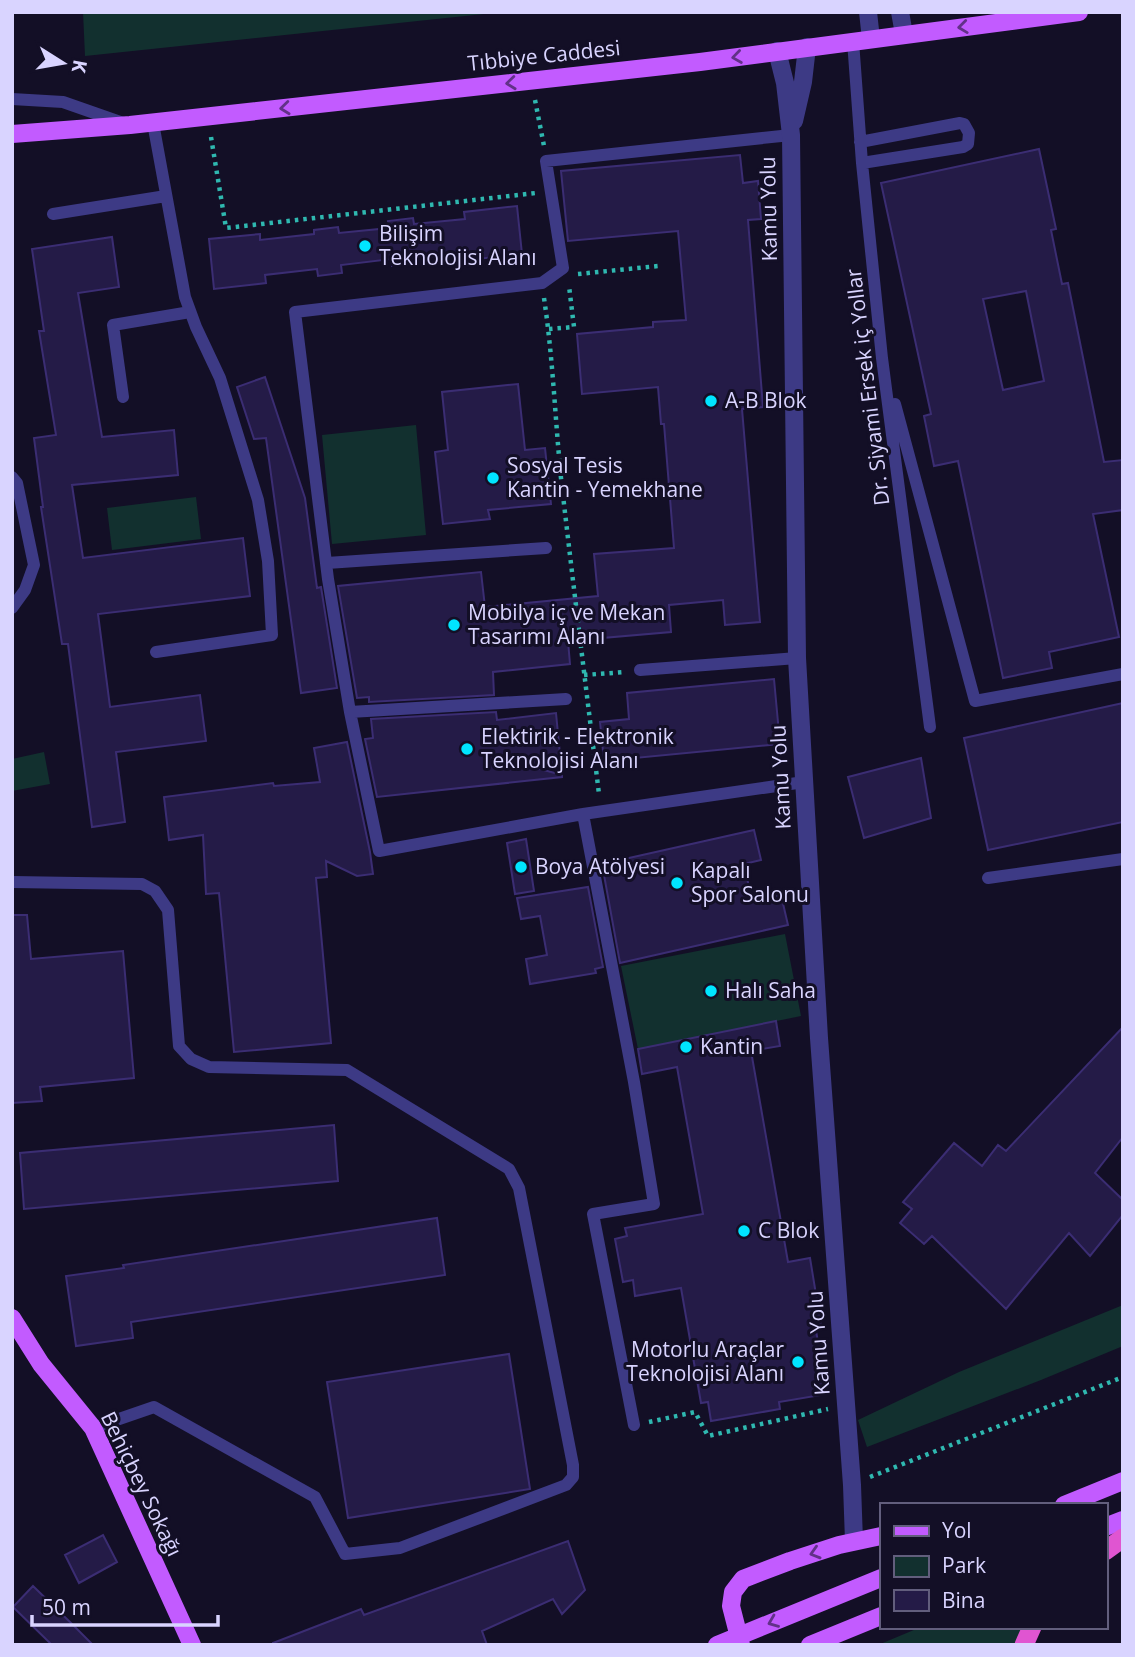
<svg xmlns="http://www.w3.org/2000/svg" width="1135" height="1657" font-family="'Open Sans',sans-serif">
	<style>
		.green { fill: #12302f }
		.building { fill: #241b47; stroke: #3b2d73; stroke-width: 2; fill-rule: evenodd }
		.lines { fill: none; stroke-linecap: round; stroke-linejoin: round }
		.path { stroke: #2fb8b0; stroke-width: 4.5; stroke-dasharray: 3.5 5; stroke-linecap: butt }
		.service { stroke: #3d3a85; stroke-width: 12 }
		.minor { stroke: #3d3a85; stroke-width: 18 }
		.tertiary { stroke: #3d3a85; stroke-width: 18 }
		.primary { stroke: #c25bff; stroke-width: 18 }
		.trunk { stroke: #e055d1; stroke-width: 19 }
		.oneway { stroke: #623188 }
		.poi-dot { fill: #00e5ff; stroke: #130f26; stroke-width: 2.5 }
		.labels { text-anchor: middle; stroke-width: 6; stroke-linejoin: round; paint-order: stroke }
		.street-label { font-size: 21px; fill: #d9d4ff; stroke: #130f26 }
		.poi-label { font-size: 21px; fill: #d9d4ff; stroke: #130f26; text-anchor: start }
	</style>
	<rect width="100%" height="100%" fill="#130f26"/>
	<!-- green -->
	<path class="green" d="M83,12H503L85,56Z
		M416,425L426,535L332,544L322,435Z
		M196,497L201,539L112,550L107,508Z
		M44,752L50,784L12,791V759Z
		M785,934L801,1016L638,1049L621,966Z
		M1123,1305V1346L1041,1380L867,1447L858,1420L959,1372Z
		M921,1627H1025L1015,1645H878Z"/>
	<!-- building -->
	<path class="building" d="M1039,149L1056,229L1051,230L1062,284L1068,283L1104,462L1123,460V510L1093,514L1119,637L1049,652L1052,668L1003,678L958,461L934,466L924,416L931,414L881,183ZM1026,291L1044,381L1003,390L983,299Z
		M740,155L743,183L758,181L761,219L748,220L763,407L742,409L760,622L725,625L723,600L669,605L671,632L568,641L570,664L493,672L494,695L369,702V697L357,698L338,586L481,572L485,607L598,596L594,554L674,548L664,424H661L658,387L582,394L577,334L653,327V322L686,320L678,231L568,241L561,171Z
		M517,206L522,254L469,260V253L416,258L417,263L392,266L391,259L341,265L342,273L318,276L317,269L265,275L266,283L214,289L209,239L260,234V240L314,234V230L338,227L339,233L389,228L388,221L413,218L414,224L465,219L464,212Z
		M112,237L119,287L78,293L102,437L174,430L178,475L72,485L83,558L243,538L250,596L98,614L110,707L200,695L206,741L116,752L125,822L92,827L68,644H62L41,507H43L34,438L56,435L39,331H44L32,249Z
		M265,377L305,498L317,588L321,587L337,688L301,693L266,438L254,439L237,387Z
		M518,384L525,450L545,448L551,504L488,510L490,519L443,524L435,452L448,450L442,392Z
		M774,679L780,744L604,761L600,722L629,719L627,693Z
		M1123,703V822L988,850L964,738Z
		M496,712L497,720L556,713L561,765L533,767L562,775V777L377,797L365,739L373,738L371,719Z
		M347,742L370,852L373,874L357,876L326,861L327,877L316,878L331,1043L234,1052L219,893L206,894L203,835L169,840L164,797L273,783L274,786L320,782L314,748Z
		M921,758L931,818L864,838L848,777Z
		M754,830L761,860L744,864L752,901L781,895L788,925L620,963L602,864Z
		M526,839L534,891L515,894L507,843Z
		M588,887L603,967L595,969L596,973L530,984L526,959L547,955L540,916L521,919L517,898Z
		M12,915H27L31,959L123,951L134,1078L40,1087L42,1101L12,1103Z
		M776,1021L780,1046L751,1051L788,1262L810,1258L821,1325H815L827,1394L779,1402L780,1409L711,1421L708,1402L701,1403L681,1288L635,1296L633,1280L623,1282L615,1239L627,1236L625,1228L703,1214L677,1067L642,1074L638,1049Z
		M1123,1027V1137L1095,1173L1123,1200V1215L1090,1256L1069,1233L1006,1309L932,1236L924,1244L900,1223L912,1209L903,1202L954,1143L982,1166L998,1145L1006,1151Z
		M334,1125L338,1181L24,1209L20,1153Z
		M437,1218L445,1275L131,1322L133,1338L76,1346L66,1276L124,1268L123,1265Z
		M509,1354L530,1489L348,1518L327,1382Z
		M103,1535L117,1562L79,1583L65,1555Z
		M568,1541L585,1590L562,1614L553,1599L482,1631L487,1645H273V1643L361,1609L364,1615Z
		M33,1586L72,1624L93,1645H52L13,1607Z"/>
	<g class="lines">
		<!-- path -->
		<path class="path" d="M535,100L544,146
			M211,137L226,228L536,193
			M578,274L658,266
			M544,298C553,358 555,418 561,478C573,583 586,688 599,794
			M549,329L574,327L569,286
			M584,675L625,672
			M649,1422L695,1412L708,1436L828,1409
			M870,1477L1123,1377"/>
		<!-- service -->
		<path class="service" d="M853,41L862,163L882,358L930,727
			M12,99L63,102L123,123
			M153,123L185,297L196,327L220,378L258,500L268,561L272,635L156,652
			M791,135L546,161L563,268L542,283L295,312L328,579L350,712L379,851L583,814L804,782
			M860,142L960,123L964,124L969,133L968,144L963,147L862,163
			M53,214L166,196
			M123,397L113,325L190,312
			M895,404L975,701L1123,674
			M12,477L17,483L34,565L25,590L12,608
			M327,563L546,548
			M640,670L797,658
			M350,712L566,699
			M583,814L634,1082L654,1204L593,1214L634,1425
			M988,878L1123,859
			M12,882L142,884L155,891L168,910L179,1046L191,1059L209,1067L347,1070L509,1169L519,1188L573,1465V1477L566,1485L400,1548L345,1554L315,1497L154,1407L93,1428"/>
		<!-- minor -->
		<path class="minor" d="M777,51L785,83L791,135L797,658L819,1038L852,1485L854,1541
			M794,121L803,82L807,47"/>
		<!-- tertiary -->
		<path class="tertiary" d="M868,12L871,39
			M900,12L904,34"/>
		<!-- primary -->
		<path class="primary" d="M12,134L130,125L700,62L1079,12
			M12,1318L41,1364L93,1428L192,1645
			M1064,1505L1123,1481
			M1105,1527L1123,1520
			M717,1645L881,1578
			M741,1645L731,1606L733,1592L743,1579L790,1561L839,1545L881,1536
			M810,1645L881,1616"/>
		<!-- trunk -->
		<path class="trunk" d="M1105,1551L1123,1538
			M1024,1645L1032,1627"/>
	</g>
	<!-- one-way arrows -->
	<defs><path id="oneway-chevron" d="M-2-3.5L2.5 0L-2 3.5" fill="none" stroke-width="1.6" stroke-linecap="round" stroke-linejoin="round" transform="scale(1.75)"/></defs>
	<g class="oneway">
		<use href="#oneway-chevron" transform="translate(963 27) rotate(173)"/>
		<use href="#oneway-chevron" transform="translate(737 57) rotate(172)"/>
		<use href="#oneway-chevron" transform="translate(511 83) rotate(174)"/>
		<use href="#oneway-chevron" transform="translate(285 108) rotate(174)"/>
		<use href="#oneway-chevron" transform="translate(815 1553) rotate(163)"/>
		<use href="#oneway-chevron" transform="translate(773 1622) rotate(158)"/>
	</g>
	<!-- markers -->
	<g class="poi-dot">
		<circle cx="365" cy="246" r="7"/>
		<circle cx="711" cy="401" r="7"/>
		<circle cx="493" cy="478" r="7"/>
		<circle cx="454" cy="625" r="7"/>
		<circle cx="467" cy="749" r="7"/>
		<circle cx="521" cy="867" r="7"/>
		<circle cx="677" cy="883" r="7"/>
		<circle cx="711" cy="991" r="7"/>
		<circle cx="686" cy="1047" r="7"/>
		<circle cx="744" cy="1231" r="7"/>
		<circle cx="798" cy="1362" r="7"/>
	</g>
	<g class="labels">
		<!-- street labels -->
		<g class="street-label">
			<text transform="translate(544 56) rotate(-6)" y="7">Tıbbiye Caddesi</text>
			<text transform="translate(769 209) rotate(-91)" y="7">Kamu Yolu</text>
			<text transform="translate(868 387) rotate(-97)" y="7">Dr. Siyami Ersek iç Yollar</text>
			<text transform="translate(781 777) rotate(-93)" y="7">Kamu Yolu</text>
			<text transform="translate(819 1343) rotate(-94)" y="7">Kamu Yolu</text>
			<text transform="translate(141 1484) rotate(64)" y="7">Behiçbey Sokağı</text>
		</g>
		<!-- poi labels -->
		<g class="poi-label">
			<text x="379" y="241">Bilişim<tspan x="379" dy="24">Teknolojisi Alanı</tspan></text>
			<text x="725" y="408">A-B Blok</text>
			<text x="507" y="473">Sosyal Tesis<tspan x="507" dy="24">Kantin - Yemekhane</tspan></text>
			<text x="468" y="620">Mobilya iç ve Mekan<tspan x="468" dy="24">Tasarımı Alanı</tspan></text>
			<text x="481" y="744">Elektirik - Elektronik<tspan x="481" dy="24">Teknolojisi Alanı</tspan></text>
			<text x="535" y="874">Boya Atölyesi</text>
			<text x="691" y="878">Kapalı<tspan x="691" dy="24">Spor Salonu</tspan></text>
			<text x="725" y="998">Halı Saha</text>
			<text x="700" y="1054">Kantin</text>
			<text x="758" y="1238">C Blok</text>
			<text x="784" y="1357" text-anchor="end">Motorlu Araçlar<tspan x="784" dy="24">Teknolojisi Alanı</tspan></text>
		</g>
	</g>
	<!-- border -->
	<rect width="1135" height="1657" fill="none" stroke="#d9d4ff" stroke-width="28"/>
	<!-- legend -->
	<rect x="880" y="1503" width="228" height="126" fill="#130f26" stroke="#625e7d" stroke-width="2"/>
	<rect x="894" y="1526" width="35" height="10" fill="#c25bff" stroke="#625e7d" stroke-width="2"/>
	<text x="942" y="1538" font-size="21" fill="#d9d4ff">Yol</text>
	<rect x="894" y="1556" width="35" height="21" fill="#12302f" stroke="#625e7d" stroke-width="2"/>
	<text x="942" y="1573" font-size="21" fill="#d9d4ff">Park</text>
	<rect x="894" y="1590" width="35" height="21" fill="#241b47" stroke="#625e7d" stroke-width="2"/>
	<text x="942" y="1608" font-size="21" fill="#d9d4ff">Bina</text>
	<!-- north arrow -->
	<g transform="translate(63 63) rotate(101)" stroke="#130f26" stroke-width="5" paint-order="stroke">
	<path d="M0-5L12 26L0 18L-12 26Z" fill="#d9d4ff"/>
	<text y="-10" font-size="19" font-weight="bold" text-anchor="middle" fill="#d9d4ff">K</text>
	</g>
	<!-- scale -->
	<path d="M32 1615v10h186v-10" fill="none" stroke="#d9d4ff" stroke-width="3.5"/>
	<text x="42" y="1615" font-size="21" fill="#d9d4ff" stroke="#130f26" stroke-width="5" paint-order="stroke">50 m</text>
</svg>
